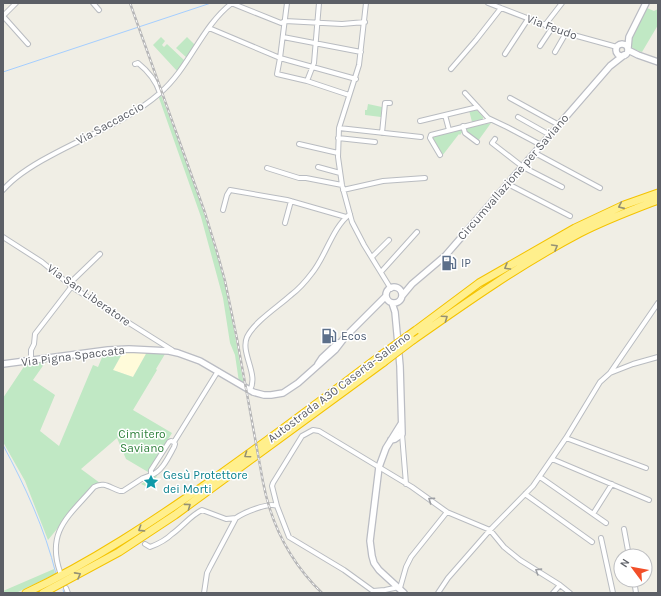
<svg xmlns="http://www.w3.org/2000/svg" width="661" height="596" font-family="Karla,sans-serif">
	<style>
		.commercial { fill: #fffbda }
		.green { fill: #c0e8c4 }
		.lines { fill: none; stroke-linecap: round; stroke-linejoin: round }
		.stream { stroke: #a5ceff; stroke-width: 1 }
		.street-casing { stroke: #b9bcc1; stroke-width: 6 }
		.secondary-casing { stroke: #babcc3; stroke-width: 8 }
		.highway-casing { stroke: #f4c300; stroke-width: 9 }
		.street { stroke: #fff; stroke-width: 4 }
		.secondary { stroke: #fff; stroke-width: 5.5 }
		.highway { stroke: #ffef8c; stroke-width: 7 }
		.rail-casing { stroke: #b6b6b7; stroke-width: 2.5 }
		.rail { stroke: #fff; stroke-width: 1; stroke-dasharray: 3; stroke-linecap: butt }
		.highway-bridge-casing { stroke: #f4c300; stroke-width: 9; stroke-linecap: butt }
		.highway-bridge { stroke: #ffef8c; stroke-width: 7 }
		.oneway { stroke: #959173 }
		.oneway2 { stroke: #9d9fa3 }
		.labels { text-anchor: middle; stroke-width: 3; stroke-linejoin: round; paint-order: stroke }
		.street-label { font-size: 12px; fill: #5c5f66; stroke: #fff }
		.service-label { font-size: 12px; fill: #4e5e75; stroke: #fff; text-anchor: start }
		.park-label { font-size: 12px; fill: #30823d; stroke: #fff }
		.culture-label { font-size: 12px; fill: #0d838f; stroke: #fff; text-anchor: start }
	</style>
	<rect width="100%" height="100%" fill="#f0eee5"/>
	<!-- commercial -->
	<path class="commercial" d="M123,352H147L133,377L113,370Z"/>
	<!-- green -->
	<path class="green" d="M647,8L654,11L658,9V25L642,52L633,49L631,45V40Z
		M161,37L165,41L162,45L164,47L167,44L185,61L177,71L153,45Z
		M187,37L195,45L187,58L176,48Z
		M161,95C180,145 199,196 215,248C229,292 235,339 244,385L239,382L235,355L230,343L223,298L201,217L159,98Z
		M368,104L382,107L381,117L365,115V110H367Z
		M476,109L483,117V119L472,122L469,110Z
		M491,123L478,141L466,132V128Z
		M463,129V131L460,135L459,134L442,156L432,137Z
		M123,352L113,370L133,377L147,352L165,354L156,369L157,370L133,410L172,433L148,472L126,459L117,438L81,469L100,483L89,490L48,540L25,481L3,442V398L27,362L47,360L33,380L55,395L40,431L59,446L93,365L98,367L103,355Z
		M156,474H158L150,488L141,484Z
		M54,569L55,574L16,593H3V591Z"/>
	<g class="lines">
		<!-- stream -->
		<path class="stream" d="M3,72L211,3
			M3,445C25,486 45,529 56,574
			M63,590L64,593"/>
		<!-- street casing -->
		<g class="street-casing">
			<path id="street" d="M93,3L99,10
				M231,3L281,23L285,21L342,24L365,22
				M287,3L280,58L277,74L307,81L349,95
				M366,3L359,65L339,128L338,157L342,185L352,222L364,245L391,289
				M488,3L566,33L617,47
				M3,16L28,44
				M3,16L16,3
				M545,25L562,3
				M209,28L280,58L356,79
				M283,37L361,52
				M540,46L552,28
				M555,52L566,33
				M505,54L528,19
				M135,64L138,63C148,71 156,81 160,93
				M451,69L476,40L501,8
				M307,81L314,63L319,3
				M465,93L488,118L507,127L541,145
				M510,98L559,125
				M445,115L449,130
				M518,117L550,135
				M420,121L478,107
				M463,126L465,133L477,142
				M339,128L421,137
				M382,133L385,103H390
				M338,138L375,142
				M495,139L492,143L523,167L562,187
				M299,144L338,153
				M535,153L600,188
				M440,155L430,138L431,135L490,120
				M318,167L340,173
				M267,168L299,178H306L342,185
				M508,184L570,216
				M3,190C16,175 33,165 50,156C86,136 128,121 160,93C190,67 201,27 232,3
				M343,190L383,181L425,178
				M223,210L227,195L230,190L287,200L346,217
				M285,223L291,201
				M3,237L42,262L75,289L172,350
				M372,257L389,240
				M381,272L417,232
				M69,284L100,254
				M29,360L31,356V350L34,344L35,334L72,286
				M610,373L658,303
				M250,390C259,374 240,353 247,337C254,322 279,306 291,295C299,289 306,281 312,273C326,256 332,228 350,214
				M401,433L402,434L406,484
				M566,438L646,468
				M552,459L649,500
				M151,475C162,472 169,456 174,447L175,444L174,442
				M540,477L606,523
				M525,494L592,542
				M277,506L272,486L273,483L302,436L313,430L319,431L412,487L447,512L490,530L504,547L520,560L560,585L570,593
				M593,514L612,484
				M624,529L629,556
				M601,538L613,593
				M145,544L150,547C158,544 166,540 172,534C182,527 191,515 202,510L226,519L236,518
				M60,572C46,531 69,516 94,487C104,481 110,488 120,491H123L143,478L151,475V470L169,442L171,441L174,442L218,371
				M634,580L636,593
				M66,588L68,593
				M400,588L406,567L411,557L447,512
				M204,593L207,573L210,567L236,518C243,513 268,502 277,506L289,537L344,570L373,591L385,590L399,587
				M438,593L448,578L490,530L533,486L566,438L600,382L610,373L633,364L658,357
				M553,593L560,585"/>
		</g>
		<!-- secondary casing -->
		<g class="secondary-casing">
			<path id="secondary" d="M616 50a6 6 0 1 1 12 0a6 6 0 1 1-12 0Z
				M628,48L629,37L646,3
				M628,50L638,55L658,62
				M386 295a8 8 0 1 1 16 0a8 8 0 1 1-16 0Z
				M402,296L412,284L445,256L610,66L624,55
				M3,364L108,350L129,349L169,351L178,353L200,361L253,392L264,395H271L283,393L298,383L335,350L345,337L386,296
				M318,364L322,358L338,343
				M401,424L386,448L379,467L370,541L372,556L374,563L379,570L404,593
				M391,440L395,439L402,434L400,366L395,312L392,303"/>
		</g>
		<!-- highway casing -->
		<g class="highway-casing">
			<path id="highway" d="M416,330L479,283L575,228L624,205L658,193
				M413,340C467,302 521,264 580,233C605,220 632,210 658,200
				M26,593C92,562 152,522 212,480C269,440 324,398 380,356
				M43,593L119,552L175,515L384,362"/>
		</g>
		<!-- street -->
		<use href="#street" class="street"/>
		<!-- secondary -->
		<use href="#secondary" class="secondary"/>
		<!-- highway -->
		<use href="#highway" class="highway"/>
		<!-- rail casing -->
		<g class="rail-casing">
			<path id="rail" d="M130,3L205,213L217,252L225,281L237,339L263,482C271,524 291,563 322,593"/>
		</g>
		<!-- rail -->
		<use href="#rail" class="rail"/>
		<!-- highway-bridge casing -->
		<g class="highway-bridge-casing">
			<path id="highway-bridge" d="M380,356L416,330
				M384,362L413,340"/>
		</g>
		<!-- highway-bridge -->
		<use href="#highway-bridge" class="highway-bridge"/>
	</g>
	<!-- one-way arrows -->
	<defs><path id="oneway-chevron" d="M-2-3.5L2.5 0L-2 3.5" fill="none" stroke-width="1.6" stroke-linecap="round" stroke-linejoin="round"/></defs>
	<g class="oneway">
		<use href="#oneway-chevron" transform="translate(621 206) rotate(156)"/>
		<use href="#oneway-chevron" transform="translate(555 247) rotate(-30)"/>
		<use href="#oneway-chevron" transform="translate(507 267) rotate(150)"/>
		<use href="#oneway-chevron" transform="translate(445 318) rotate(-35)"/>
		<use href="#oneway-chevron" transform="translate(247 455) rotate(145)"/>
		<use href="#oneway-chevron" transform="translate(188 506) rotate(-36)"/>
		<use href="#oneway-chevron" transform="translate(141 529) rotate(147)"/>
		<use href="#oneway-chevron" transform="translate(78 575) rotate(-29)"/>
	</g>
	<g class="oneway2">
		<use href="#oneway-chevron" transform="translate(431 500) rotate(-146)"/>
		<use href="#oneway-chevron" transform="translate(538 571) rotate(-148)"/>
	</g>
	<!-- icons -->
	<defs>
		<g id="fuel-bare" transform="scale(1.2)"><path d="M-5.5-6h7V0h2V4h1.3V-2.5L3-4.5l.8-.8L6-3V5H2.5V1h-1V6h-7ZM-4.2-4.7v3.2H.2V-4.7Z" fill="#5c6f8a" stroke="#fff" stroke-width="2.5" paint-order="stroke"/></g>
		<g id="sight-bare" transform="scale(1.2)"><path d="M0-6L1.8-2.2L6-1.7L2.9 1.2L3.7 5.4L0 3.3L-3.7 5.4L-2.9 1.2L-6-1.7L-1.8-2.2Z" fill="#0f9aa8" stroke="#fff" stroke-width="2.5" paint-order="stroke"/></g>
	</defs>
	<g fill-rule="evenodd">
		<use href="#fuel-bare" x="449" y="263"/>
		<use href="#fuel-bare" x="329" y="336"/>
		<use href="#sight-bare" x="151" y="482"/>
	</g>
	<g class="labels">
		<!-- street labels -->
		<g class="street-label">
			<text transform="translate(552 27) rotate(20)" y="4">Via Feudo</text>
			<text transform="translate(110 123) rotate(-29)" y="4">Via Saccaccio</text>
			<text transform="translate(513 177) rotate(-49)" y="4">Circumvallazione per Saviano</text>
			<text transform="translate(89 295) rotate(35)" y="4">Via San Liberatore</text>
			<text transform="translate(73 356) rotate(-7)" y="4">Via Pigna Spaccata</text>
			<text transform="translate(339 387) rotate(-37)" y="4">Autostrada A30 Caserta-Salerno</text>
		</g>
		<!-- service labels -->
		<g class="service-label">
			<text x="461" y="267">IP</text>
			<text x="341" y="340">Ecos</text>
		</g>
		<!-- park labels -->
		<g class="park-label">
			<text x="142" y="438">Cimitero<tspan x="142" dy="14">Saviano</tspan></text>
		</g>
		<!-- culture labels -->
		<g class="culture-label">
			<text x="163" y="479">Gesù Protettore<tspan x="163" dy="14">dei Morti</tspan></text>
		</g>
	</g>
	<!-- border -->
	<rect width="661" height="596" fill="none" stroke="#5c5f66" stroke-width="8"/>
	<!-- north arrow -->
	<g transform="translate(633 568) rotate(302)"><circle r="19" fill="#ffffff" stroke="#bebfc2"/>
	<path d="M0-3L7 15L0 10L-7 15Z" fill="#f24f29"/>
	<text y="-6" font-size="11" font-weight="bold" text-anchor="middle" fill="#5c5f66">N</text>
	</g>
</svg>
